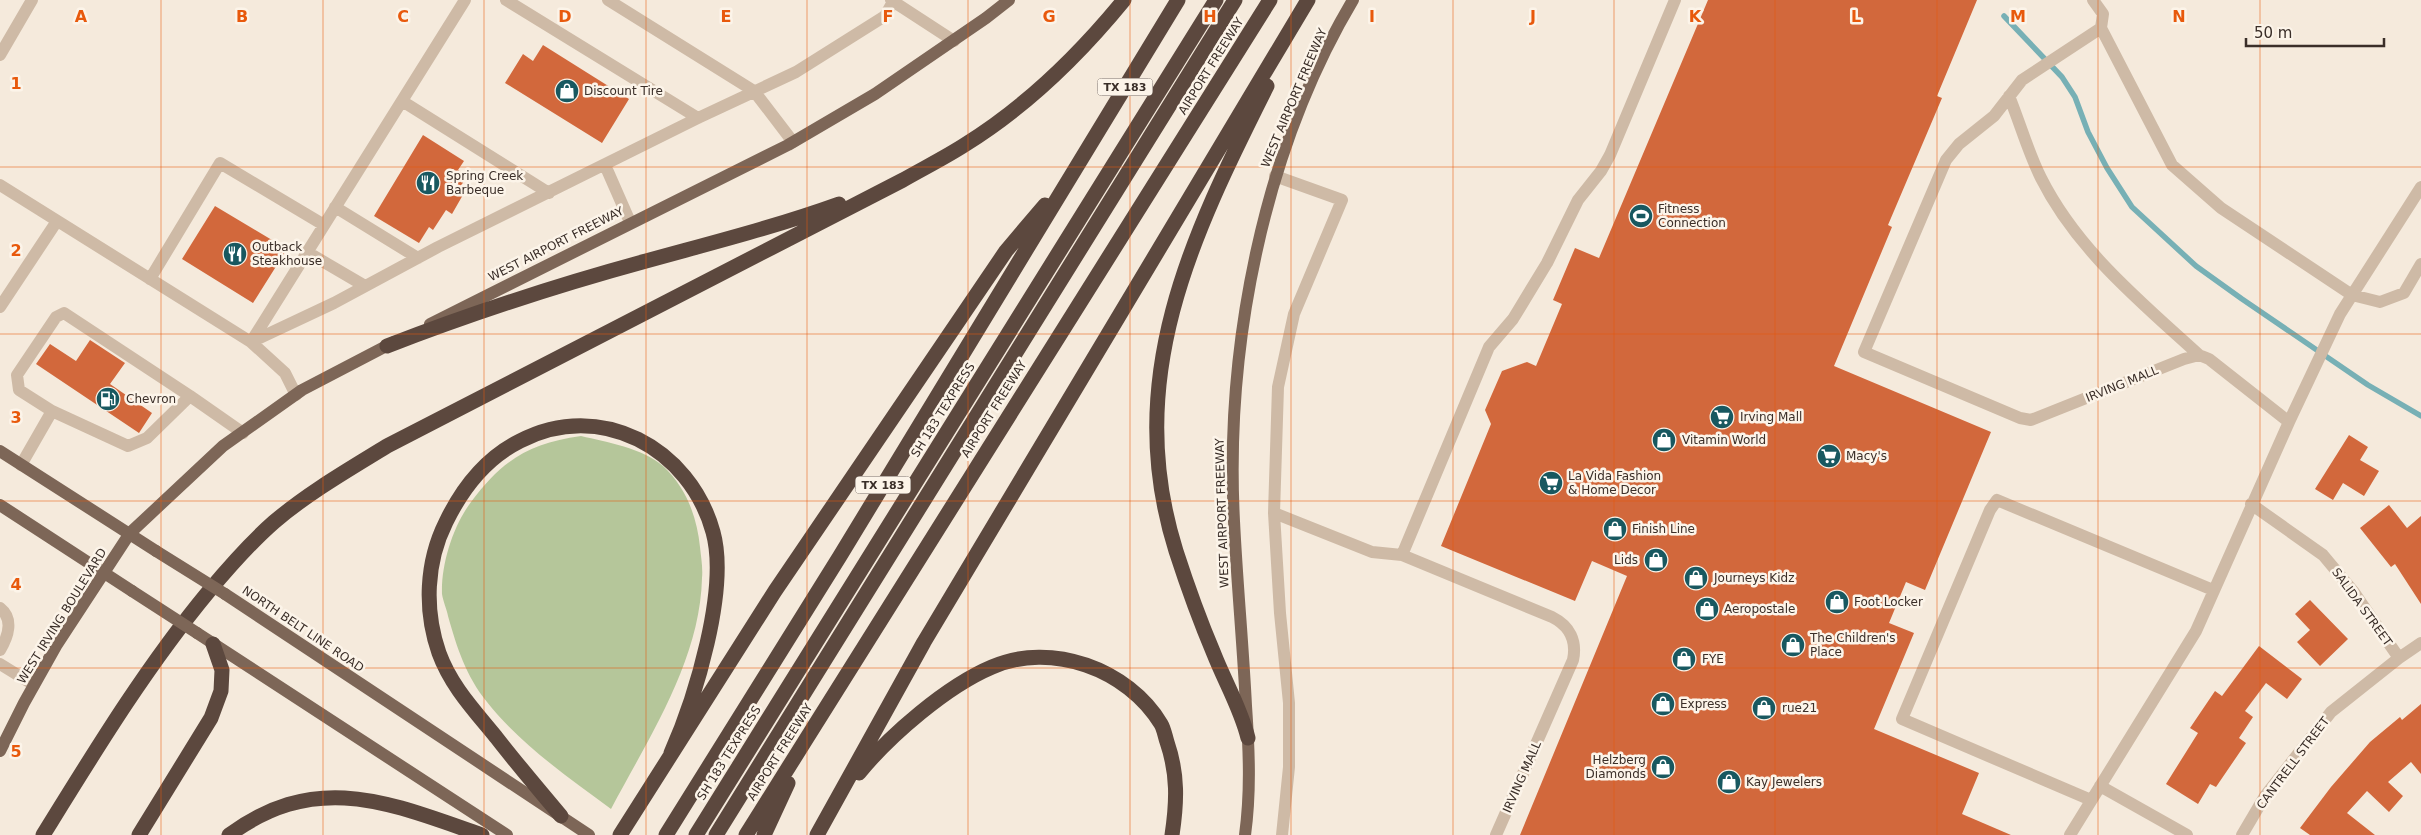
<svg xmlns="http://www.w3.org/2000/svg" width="2421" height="835" font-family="'DejaVu Sans',sans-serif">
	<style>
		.green { fill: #b5c69a }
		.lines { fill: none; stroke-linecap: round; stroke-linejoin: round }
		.stream { stroke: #77b0b5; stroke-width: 5.5 }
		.building { fill: #d2683c }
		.minor { stroke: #cebaa6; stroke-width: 12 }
		.major { stroke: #7d6657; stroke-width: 12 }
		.highway { stroke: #5c483e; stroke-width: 15 }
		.major-bridge { stroke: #7d6657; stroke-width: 12 }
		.grid { fill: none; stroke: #e8590c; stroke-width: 1; stroke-opacity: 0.55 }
		.labels { text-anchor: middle; stroke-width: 5; stroke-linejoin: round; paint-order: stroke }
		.shield { fill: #fcf4e9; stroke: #746962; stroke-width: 1 }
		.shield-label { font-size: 11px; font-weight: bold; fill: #3a2e28 }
		.street-label { font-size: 12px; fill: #3a2e28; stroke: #fcf4e9 }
		.poi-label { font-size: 12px; fill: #3a2e28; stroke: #fcf4e9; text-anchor: start }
		.grid-label { font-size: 16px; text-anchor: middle; font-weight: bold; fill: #e8590c; stroke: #fcf4e9; stroke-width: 5; stroke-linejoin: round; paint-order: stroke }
	</style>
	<rect width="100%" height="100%" fill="#f5eadc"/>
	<!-- green -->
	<path class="green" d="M581,436C607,442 642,448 663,466C686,487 697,517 700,547C701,557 703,568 702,578C700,661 649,737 611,809C568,777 521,745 487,702C466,676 457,648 448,616C447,610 443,601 442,594C441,564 453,526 471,502C502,460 530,443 581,436Z"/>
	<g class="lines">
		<!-- stream -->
		<path class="stream" d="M2004,16L2062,77L2075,97L2088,132L2107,168L2132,207L2196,266L2242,299L2368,385L2421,416"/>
	</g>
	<!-- building -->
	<path class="building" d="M1708,0H1977L1937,96L1942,98L1888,225L1892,227L1834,366L1991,432L1925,590L1906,582L1889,623L1914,633L1874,729L1979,773L1962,814L2011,835H1520L1627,576L1592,561L1575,601L1441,546L1491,424L1485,410L1502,371L1527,362L1536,366L1562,304L1553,300L1575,248L1599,258Z
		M543,45L629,99L602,143L505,83L523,54L533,61Z
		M423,135L464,161L458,170L467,176L459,189L464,193L452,214L446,210L433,230L429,227L419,243L374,216Z
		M215,206L287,249L253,303L182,259Z
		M90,340L125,363L110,384L152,413L139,433L36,364L50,344L76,361Z
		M2349,435L2368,447L2360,460L2379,471L2364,496L2343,483L2333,500L2315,489Z
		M2389,505L2407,528L2421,516V604L2395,564L2391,567L2360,528Z
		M2310,600L2348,639L2320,666L2297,642L2310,630L2295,614Z
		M2259,646L2302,679L2287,699L2266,683L2245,711L2253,717L2239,738L2246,743L2216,787L2210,784L2198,804L2166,784L2198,733L2190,728L2215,691L2222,696Z
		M2421,704V774L2411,762L2388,782L2403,796L2389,812L2367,791L2347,813L2375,835H2310L2300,828L2331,787L2370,742L2400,717L2402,720Z"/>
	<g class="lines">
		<!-- minor -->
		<path class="minor" d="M506,0L698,118
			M608,0L754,91L793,142
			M891,0L954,41
			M2101,28L2172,165L2221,208L2352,295L2380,302L2404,293L2421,264
			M0,55L32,0
			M2009,96C2020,123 2028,152 2041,178C2077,250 2141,302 2199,355
			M402,101L549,193
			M605,165L630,222
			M1275,176L1342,200L1294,314L1278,387L1274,513L1280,613L1289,703V767L1282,835
			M0,185L251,342L285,373L296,395
			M335,207L418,258
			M307,252L365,286
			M150,279L220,163L324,225
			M0,307L57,221
			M251,342L334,303L438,247L698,118L796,72L885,16L894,0
			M251,342L465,0
			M52,411L19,390L17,375L56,317L64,313L190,396
			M2289,422L2340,314L2421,187
			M21,465L52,411L128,446L147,438L190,396L243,433
			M2251,504L2323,555L2353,591L2399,658
			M1274,513L1372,552L1402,555
			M0,608C14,619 8,637 0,650
			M0,664L34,685
			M2100,786L2187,835
			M2091,800L1902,719L1990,510L1997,500L2213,590
			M1496,835L1573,660C1577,641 1570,626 1552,617L1402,555L1489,347L1513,319L1547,263L1578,200L1601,171L1610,155L1675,0
			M2070,835L2196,631L2289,422L2209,359L2199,355L2184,359L2031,420L2020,418L1864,352L1946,160L1959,144L1994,116L2022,80L2101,28L2103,14L2093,0
			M2242,835L2265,796L2331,712L2399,658L2421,643"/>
		<!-- major -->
		<path class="major" d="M430,324L788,145L875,94L986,18L1009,0
			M0,451L156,551
			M0,505L132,591
			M225,594L589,835
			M197,633L507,835
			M0,751L24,703L56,646L130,533L223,446L302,390L394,342
			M1245,835C1251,792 1249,749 1246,706C1243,645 1237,583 1234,521C1225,347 1263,151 1353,0"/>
		<!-- highway -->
		<path class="highway" d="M387,346C472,313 558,285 646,261C711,243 775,227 839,204
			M1248,738C1241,709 1225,682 1214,654C1200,621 1187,585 1176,551C1122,379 1191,237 1267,86
			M859,773C890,735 947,686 992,667C1051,641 1128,669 1161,724C1164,729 1165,736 1167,742C1178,774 1177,802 1172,835
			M561,816C539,790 517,764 496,737C474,710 451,686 439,653C424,610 426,562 446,522C462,489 486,458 520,441C600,399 690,448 713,532C729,589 695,699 671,753
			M43,835C95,751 146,667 209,591C229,567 250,543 274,522C308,493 348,470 387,446L903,180C924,168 946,157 966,144C1027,106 1079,55 1124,0
			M139,835L211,718L221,691L222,670L213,644
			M229,835C318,770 389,803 482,835
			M620,835L775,591L1006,251L1045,205
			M666,835L840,556L1178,0
			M696,835L1216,0
			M716,835L1235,0
			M746,835L1270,0
			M764,835L788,783
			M817,835L924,642L1308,0"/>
		<!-- major-bridge -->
		<path class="major-bridge" d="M156,551L225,594
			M132,591L197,633"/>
	</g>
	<!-- grid -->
	<path class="grid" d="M161,0V835M323,0V835M484,0V835M646,0V835M807,0V835M968,0V835M1130,0V835M1291,0V835M1453,0V835M1614,0V835M1775,0V835M1937,0V835M2098,0V835M2260,0V835M0,167H2421M0,334H2421M0,501H2421M0,668H2421"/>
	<!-- icons -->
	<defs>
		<g id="shop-disc" transform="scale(1.25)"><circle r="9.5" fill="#185860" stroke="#fcf4e9"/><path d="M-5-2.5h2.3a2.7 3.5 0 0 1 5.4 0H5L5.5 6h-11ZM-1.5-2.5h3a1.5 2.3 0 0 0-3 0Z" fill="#fff"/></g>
		<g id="restaurant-disc" transform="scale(1.25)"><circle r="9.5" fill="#185860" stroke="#fcf4e9"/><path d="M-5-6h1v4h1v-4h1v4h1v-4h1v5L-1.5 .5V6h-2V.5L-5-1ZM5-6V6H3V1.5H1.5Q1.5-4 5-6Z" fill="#fff"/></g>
		<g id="stadium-disc" transform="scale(1.25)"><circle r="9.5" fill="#185860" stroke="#fcf4e9"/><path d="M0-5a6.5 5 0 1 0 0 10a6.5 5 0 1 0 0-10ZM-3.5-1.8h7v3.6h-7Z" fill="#fff"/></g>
		<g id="fuel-disc" transform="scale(1.25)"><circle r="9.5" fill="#185860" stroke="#fcf4e9"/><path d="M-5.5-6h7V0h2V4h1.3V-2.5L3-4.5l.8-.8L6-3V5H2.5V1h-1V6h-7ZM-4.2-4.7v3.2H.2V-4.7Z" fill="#fff"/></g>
		<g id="supermarket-disc" transform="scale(1.25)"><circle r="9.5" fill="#185860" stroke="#fcf4e9"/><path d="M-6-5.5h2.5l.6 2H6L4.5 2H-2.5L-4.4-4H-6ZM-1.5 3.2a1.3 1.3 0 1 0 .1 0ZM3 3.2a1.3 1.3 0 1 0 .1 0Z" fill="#fff"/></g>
	</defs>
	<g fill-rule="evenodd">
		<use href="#shop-disc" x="567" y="91"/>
		<use href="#restaurant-disc" x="428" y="183"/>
		<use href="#stadium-disc" x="1641" y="216"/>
		<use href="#restaurant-disc" x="235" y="254"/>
		<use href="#fuel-disc" x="108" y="399"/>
		<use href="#supermarket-disc" x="1722" y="417"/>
		<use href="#shop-disc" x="1664" y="440"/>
		<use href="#supermarket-disc" x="1829" y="456"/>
		<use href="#supermarket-disc" x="1551" y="483"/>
		<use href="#shop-disc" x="1615" y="529"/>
		<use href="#shop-disc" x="1656" y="560"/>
		<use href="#shop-disc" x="1696" y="578"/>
		<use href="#shop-disc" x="1837" y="602"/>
		<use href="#shop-disc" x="1707" y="609"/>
		<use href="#shop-disc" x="1793" y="645"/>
		<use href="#shop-disc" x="1684" y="659"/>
		<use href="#shop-disc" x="1663" y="704"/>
		<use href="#shop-disc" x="1764" y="708"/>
		<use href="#shop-disc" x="1663" y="767"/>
		<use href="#shop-disc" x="1729" y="782"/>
	</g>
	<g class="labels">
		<!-- shield labels -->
		<g class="shield">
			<rect x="1097.5" y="78.5" width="55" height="17" rx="4"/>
			<rect x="855.5" y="476.5" width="55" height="17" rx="4"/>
		</g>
		<g class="shield-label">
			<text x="1125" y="91">TX 183</text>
			<text x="883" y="489">TX 183</text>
		</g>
		<!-- street labels -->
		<g class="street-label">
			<text transform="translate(1211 66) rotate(-58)" y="4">AIRPORT FREEWAY</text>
			<text transform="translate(1294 98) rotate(-67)" y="4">WEST AIRPORT FREEWAY</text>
			<text transform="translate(556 244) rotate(-27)" y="4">WEST AIRPORT FREEWAY</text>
			<text transform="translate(2122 384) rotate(-22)" y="4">IRVING MALL</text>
			<text transform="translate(994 409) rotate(-58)" y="4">AIRPORT FREEWAY</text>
			<text transform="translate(943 410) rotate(-58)" y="4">SH 183 TEXPRESS</text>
			<text transform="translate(1222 513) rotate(-92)" y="4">WEST AIRPORT FREEWAY</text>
			<text transform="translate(2362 607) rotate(54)" y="4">SALIDA STREET</text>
			<text transform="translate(62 616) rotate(-58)" y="4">WEST IRVING BOULEVARD</text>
			<text transform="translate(303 629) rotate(34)" y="4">NORTH BELT LINE ROAD</text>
			<text transform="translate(780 752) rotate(-58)" y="4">AIRPORT FREEWAY</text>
			<text transform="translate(729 753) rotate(-58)" y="4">SH 183 TEXPRESS</text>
			<text transform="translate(2293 763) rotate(-53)" y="4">CANTRELL STREET</text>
			<text transform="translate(1522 777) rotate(-66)" y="4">IRVING MALL</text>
		</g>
		<!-- poi labels -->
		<g class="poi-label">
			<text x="584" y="95">Discount Tire</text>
			<text x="446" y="180">Spring Creek<tspan x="446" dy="14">Barbeque</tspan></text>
			<text x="1658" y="213">Fitness<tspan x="1658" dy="14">Connection</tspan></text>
			<text x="252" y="251">Outback<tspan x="252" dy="14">Steakhouse</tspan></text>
			<text x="126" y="403">Chevron</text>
			<text x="1740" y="421">Irving Mall</text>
			<text x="1682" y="444">Vitamin World</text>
			<text x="1846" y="460">Macy's</text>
			<text x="1568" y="480">La Vida Fashion<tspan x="1568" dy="14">&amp; Home Decor</tspan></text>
			<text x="1632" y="533">Finish Line</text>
			<text x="1638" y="564" text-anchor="end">Lids</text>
			<text x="1714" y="582">Journeys Kidz</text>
			<text x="1854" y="606">Foot Locker</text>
			<text x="1724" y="613">Aeropostale</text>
			<text x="1810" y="642">The Children's<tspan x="1810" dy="14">Place</tspan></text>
			<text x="1702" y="663">FYE</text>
			<text x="1680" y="708">Express</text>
			<text x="1782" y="712">rue21</text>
			<text x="1646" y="764" text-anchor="end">Helzberg<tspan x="1646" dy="14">Diamonds</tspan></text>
			<text x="1746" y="786">Kay Jewelers</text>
		</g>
	</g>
	<g class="grid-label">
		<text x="81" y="22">A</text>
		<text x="242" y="22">B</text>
		<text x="403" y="22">C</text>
		<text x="565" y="22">D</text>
		<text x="726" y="22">E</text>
		<text x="888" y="22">F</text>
		<text x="1049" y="22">G</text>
		<text x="1210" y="22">H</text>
		<text x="1372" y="22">I</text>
		<text x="1533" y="22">J</text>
		<text x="1695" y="22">K</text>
		<text x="1856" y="22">L</text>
		<text x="2018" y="22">M</text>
		<text x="2179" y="22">N</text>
		<text x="16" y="89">1</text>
		<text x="16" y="256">2</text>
		<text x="16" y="423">3</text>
		<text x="16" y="590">4</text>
		<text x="16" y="757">5</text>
	</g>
	<!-- scale -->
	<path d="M2246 38v8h138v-8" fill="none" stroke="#3a2e28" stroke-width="2.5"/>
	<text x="2254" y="38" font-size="15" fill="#3a2e28" stroke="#fcf4e9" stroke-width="4" paint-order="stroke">50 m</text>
</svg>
